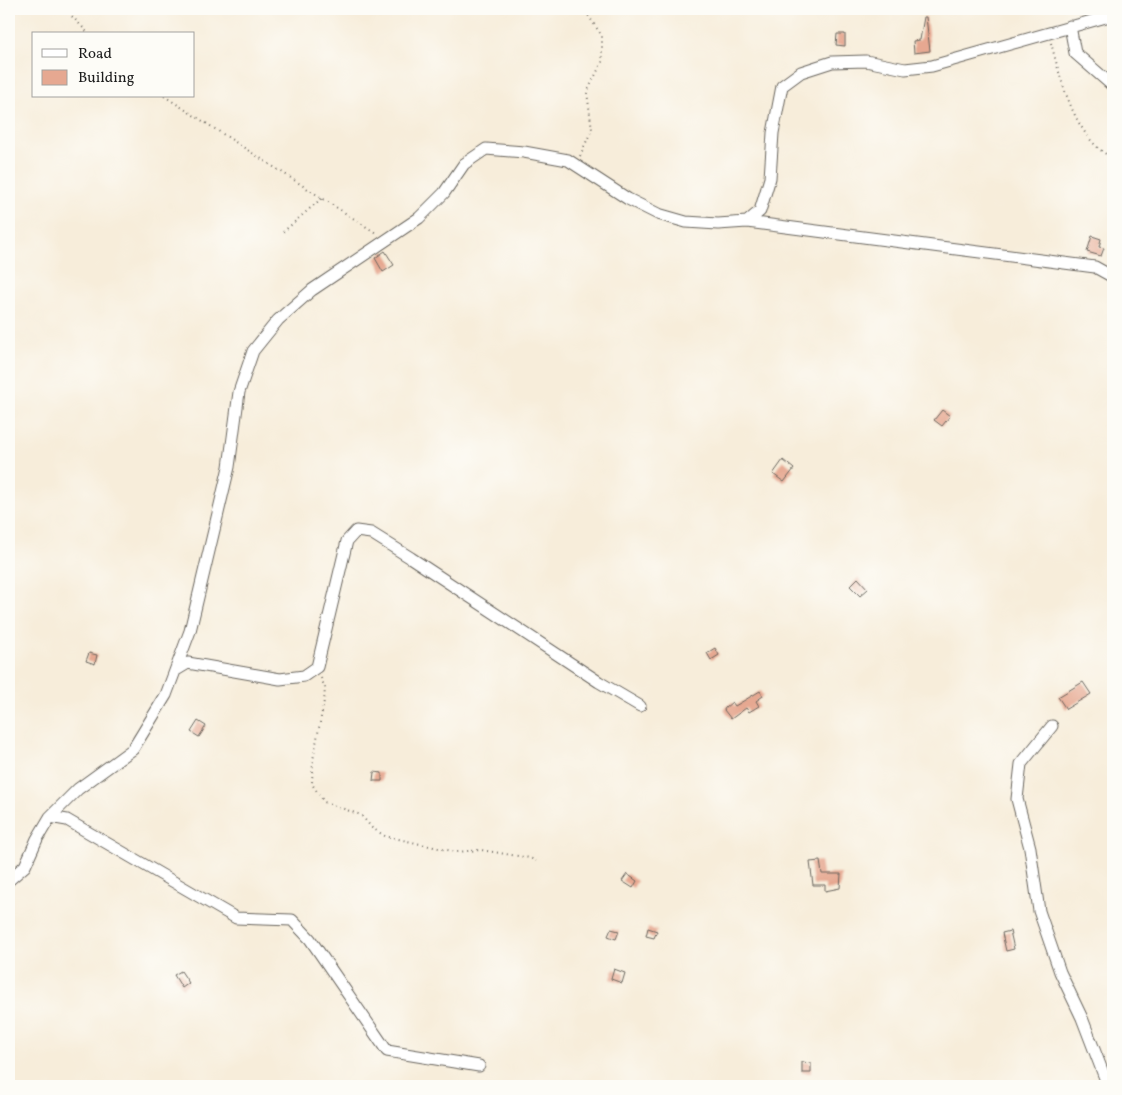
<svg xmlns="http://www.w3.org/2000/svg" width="1122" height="1095" font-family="Vollkorn,serif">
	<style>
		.building { fill: #e6a891 }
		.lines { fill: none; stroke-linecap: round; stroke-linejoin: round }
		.minor-casing { stroke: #69655e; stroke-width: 13 }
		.path { stroke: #69655e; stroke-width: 2; stroke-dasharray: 1 4; stroke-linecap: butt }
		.minor { stroke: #fff; stroke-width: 11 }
	</style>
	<rect width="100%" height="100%" fill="#fdfcf7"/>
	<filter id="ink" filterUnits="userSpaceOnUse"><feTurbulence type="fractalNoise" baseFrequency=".02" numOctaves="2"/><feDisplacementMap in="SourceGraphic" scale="10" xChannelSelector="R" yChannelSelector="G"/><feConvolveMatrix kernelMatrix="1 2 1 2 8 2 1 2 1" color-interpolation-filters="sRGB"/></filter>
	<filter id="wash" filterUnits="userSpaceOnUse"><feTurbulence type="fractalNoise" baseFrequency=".0096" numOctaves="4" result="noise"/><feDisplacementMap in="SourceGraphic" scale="20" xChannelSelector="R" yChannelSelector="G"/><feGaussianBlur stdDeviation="1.12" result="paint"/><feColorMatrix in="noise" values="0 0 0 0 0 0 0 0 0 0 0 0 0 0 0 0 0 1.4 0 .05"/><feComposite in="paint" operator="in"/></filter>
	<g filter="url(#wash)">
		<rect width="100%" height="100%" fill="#f7edda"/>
		<g id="blocks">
			<!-- building -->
			<path class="building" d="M924,17H926L930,51L914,53L913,41L920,40Z
				M837,34H845V46L836,45Z
				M1092,236L1101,239L1099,247L1104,248L1101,256L1087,252Z
				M385,251L394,265L383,272L375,258Z
				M942,410L950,416L942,426L934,420Z
				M783,460L794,469L784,482L773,474Z
				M858,578L868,589L860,596L850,586Z
				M715,648L719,655L711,660L707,653Z
				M89,653L97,655L95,664L86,661Z
				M1083,682L1091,694L1066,709L1058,697Z
				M760,691L763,696L756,701L759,706L749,712L746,708L731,719L724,710L725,708L732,702L735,706Z
				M198,721L206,726L199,737L191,732Z
				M374,772L382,773V781H373Z
				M820,861L822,874H841L840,888L825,891V885H813L810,862Z
				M627,874L637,881L633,888L622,881Z
				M648,928L657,931L654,938L646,936Z
				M611,929L619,931L616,939L608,936Z
				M1010,931L1014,949L1006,951L1002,933Z
				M614,969L625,973L622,983L611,979Z
				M181,971L189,983L182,988L174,975Z
				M802,1062L811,1063V1073H802Z"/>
		</g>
	</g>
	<g filter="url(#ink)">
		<use href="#blocks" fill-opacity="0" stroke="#69655e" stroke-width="1"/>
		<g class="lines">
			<!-- minor casing -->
			<g class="minor-casing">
				<path id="minor" d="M1070,26L1075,53L1113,86
					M747,222L1095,267L1113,277
					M178,669L188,663L280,679L304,676L317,667L347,541L356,531L371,533L411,558L599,682L640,706
					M1052,726L1021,764L1017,799L1030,848L1039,911L1060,972L1082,1018L1108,1086
					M50,817L67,820L236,918L292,920L310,939L387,1051L479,1066
					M9,880L25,866L37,839L50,817L78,789L133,749L166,695L190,631L229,467L239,392L253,351L278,320L312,290L419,218L444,193L464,164L486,149L524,152L568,160L628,199L658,214L686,222L718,224L747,222L760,211L770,178L773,133L782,86L801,72L832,62L866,61L905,69L932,66L1113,15"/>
			</g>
			<!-- path -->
			<path class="path" d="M65,9L89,34
				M1051,43C1061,80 1075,140 1113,158
				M164,96L376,233
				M580,156L592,129L587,92L602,62V36L584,9
				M283,232L322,198
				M321,678L325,688L324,701L313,760L312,784L324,802L361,815L372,828L385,836L456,852L481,850L530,858L536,861"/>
			<!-- minor -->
			<use href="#minor" class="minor"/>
		</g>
	</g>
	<!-- margin -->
	<rect width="1122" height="1095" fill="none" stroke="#fdfcf7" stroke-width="30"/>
	<!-- legend -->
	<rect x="32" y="32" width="162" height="65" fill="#fdfcf7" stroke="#a3a29f"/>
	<rect x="42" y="49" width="25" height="8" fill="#ffffff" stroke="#a3a29f"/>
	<text x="78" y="58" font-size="15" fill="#1c1c1c">Road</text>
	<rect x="42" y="70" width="25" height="15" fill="#e6a891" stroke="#a3a29f"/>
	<text x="78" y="82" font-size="15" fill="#1c1c1c">Building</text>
</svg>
